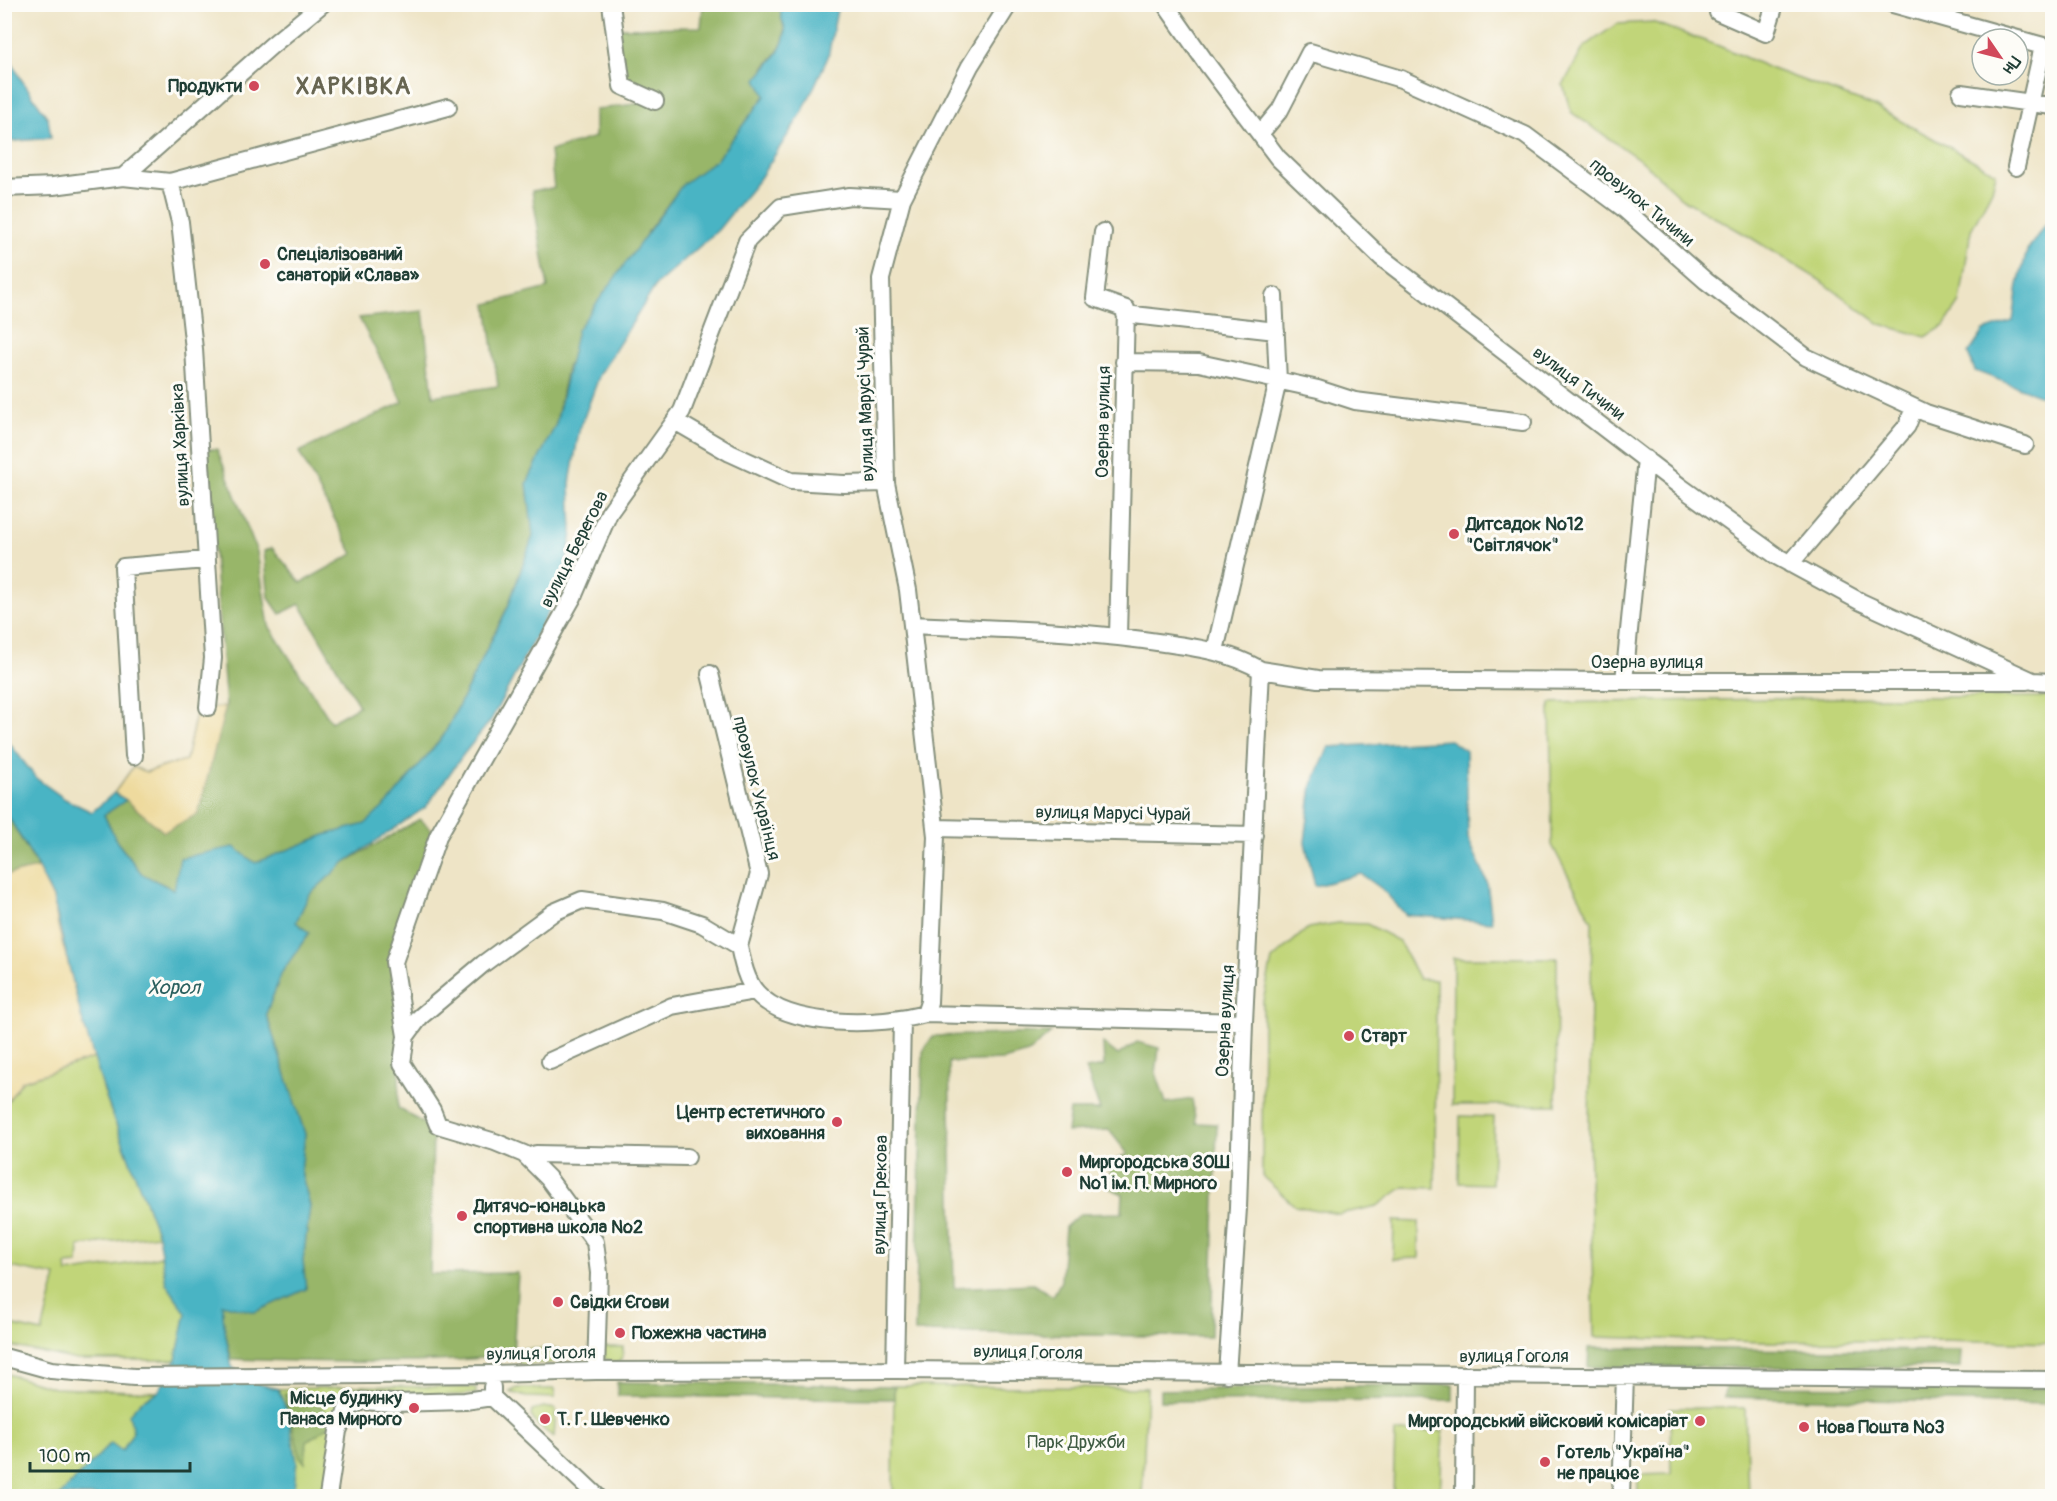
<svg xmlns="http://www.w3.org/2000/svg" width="2057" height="1501" font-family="Pangolin,sans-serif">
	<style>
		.green { fill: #c1d579; stroke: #708956; stroke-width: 1.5 }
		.forest { fill: #98b669; stroke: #5c7a4e; stroke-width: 1.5 }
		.sand { fill: #eeda9e; stroke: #868c69; stroke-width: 1.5 }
		.water { fill: #48b4c4; stroke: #34787c; stroke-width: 1.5 }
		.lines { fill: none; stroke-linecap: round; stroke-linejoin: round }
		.minor-casing { stroke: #86907d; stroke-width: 20 }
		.minor { stroke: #fff; stroke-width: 16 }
		.poi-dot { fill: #d1495b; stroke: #fdfcf7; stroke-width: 2 }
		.labels { text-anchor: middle; stroke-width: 6; stroke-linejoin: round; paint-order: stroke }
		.poi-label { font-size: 18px; font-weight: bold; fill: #1f3d34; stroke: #fdfcf7; text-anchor: start }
		.street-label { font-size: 18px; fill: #1f3d34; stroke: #fdfcf7 }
		.park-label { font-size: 18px; fill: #3f5b42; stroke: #fdfcf7 }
		.water-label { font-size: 20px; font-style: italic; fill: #2b615f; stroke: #fdfcf7 }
		.district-label { font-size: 24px; font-weight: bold; letter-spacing: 1.5px; fill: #676551; stroke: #fdfcf7 }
	</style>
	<rect width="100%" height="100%" fill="#fdfcf7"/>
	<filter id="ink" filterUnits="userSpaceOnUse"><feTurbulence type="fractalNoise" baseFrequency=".0167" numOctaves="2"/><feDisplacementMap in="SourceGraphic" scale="12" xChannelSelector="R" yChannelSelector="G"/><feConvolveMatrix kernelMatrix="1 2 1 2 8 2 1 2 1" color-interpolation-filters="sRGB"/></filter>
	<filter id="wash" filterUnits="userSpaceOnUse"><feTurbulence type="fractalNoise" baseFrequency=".008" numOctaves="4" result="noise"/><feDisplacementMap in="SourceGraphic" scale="24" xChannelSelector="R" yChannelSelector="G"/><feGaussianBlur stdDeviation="1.35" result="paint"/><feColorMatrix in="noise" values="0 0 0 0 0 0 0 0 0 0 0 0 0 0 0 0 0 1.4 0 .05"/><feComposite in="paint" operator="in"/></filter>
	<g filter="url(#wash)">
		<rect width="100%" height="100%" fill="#eee4c6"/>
		<!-- green -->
		<path class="green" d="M1652,22L1719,46L1772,69L1876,107L1996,173L1992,190L1971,230L1960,302L1944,326L1926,337L1880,324L1821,281L1748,236L1681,198L1643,162L1571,112L1563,85L1584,47L1617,24Z
			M1882,697H2052V1343L1942,1340L1764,1342L1594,1337L1589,1132L1592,921L1552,845L1550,703Z
			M1338,923L1367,924L1399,941L1419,979L1436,980L1435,1188L1404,1187L1377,1206L1339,1214L1295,1206L1262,1176L1263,1001L1272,960L1308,928Z
			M1453,958H1557L1556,1105H1452Z
			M94,1058L107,1101L158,1235L79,1246L78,1264L66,1265L67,1273L133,1263L161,1256L166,1283L186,1313L176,1360H77L5,1345V1324L42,1332L56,1276L5,1266V1105L22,1081Z
			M1460,1116L1494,1117L1492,1184L1459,1183Z
			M1394,1221L1419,1222V1258L1393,1259Z
			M603,1347H623L622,1359L616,1364L604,1358Z
			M521,1349H559L558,1361L549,1363L520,1364Z
			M4,1373L54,1388L158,1392L141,1401L134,1430L122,1452L111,1443L59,1496H5Z
			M348,1386L467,1387L476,1388V1394L351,1400Z
			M894,1386L1147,1388L1142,1496H893Z
			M346,1387L347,1409L328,1496H293L297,1461L287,1411L278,1389Z
			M517,1388L554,1389L555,1398L526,1397L510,1392Z
			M543,1407L556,1409L554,1437L537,1425L531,1416L532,1411Z
			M1670,1408H1745L1748,1496H1638V1475L1671,1474Z
			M1443,1431L1440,1496H1393L1395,1432Z"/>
		<!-- forest -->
		<path class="forest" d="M703,5H782C779,14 783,19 784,29C787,43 773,58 764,68L765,96L717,159L683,184L648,231L567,367L556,424L527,483L533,536L508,606L444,735L389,802L365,825L325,835L255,863L234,847L214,852L175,890L142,874L117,842L104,815L126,800L164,832L198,813L226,706L206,449H217L257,552L269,626L331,722L359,706L300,604L280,614L269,598L264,551L272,548L301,583L353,554L299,452L403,402L359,318L423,311L433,396L498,386L487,304L548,288L532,191L554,188L550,151L595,137V110L654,101L622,86L614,28L701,27Z
			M5,811L38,868L5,875Z
			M420,819L438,836L394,962L401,1029L398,1108L433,1129L430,1274L518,1273L513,1355C419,1366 325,1362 231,1359L224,1325L222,1304L255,1312L306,1289L303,1261L310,1206L301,1172L305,1134L266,1014L282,972L309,933L296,922L309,895L345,862Z
			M1051,1033L1028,1053L1003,1060L949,1062L954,1288L1033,1284L1053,1296L1061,1281L1065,1227L1080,1214L1122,1213L1123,1194L1109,1188L1111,1163L1128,1154L1109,1130L1067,1132L1070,1110H1100L1086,1069L1104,1066L1103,1043L1118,1055L1137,1042L1159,1048L1156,1073L1166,1103L1192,1099L1196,1123L1217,1124L1211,1337L915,1332L923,1051L933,1036Z
			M1589,1348L1961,1351L1960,1367H1588Z
			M617,1382L894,1386V1399L618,1396Z
			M1453,1384V1400L1160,1401V1390Z
			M1725,1386L2052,1388V1404L1724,1397Z
			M284,1393L311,1399L330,1415L331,1425L307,1441L305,1463L300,1457Z"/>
		<!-- sand -->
		<path class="sand" d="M226,706L198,814L164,832L126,800L114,793L133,767L146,772L186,760L197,709Z
			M38,868L53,898L59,930L94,1058L22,1081L5,1105V875Z"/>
		<!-- water -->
		<path class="water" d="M782,5H838L828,57L802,113L760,178L718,230L656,285L600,374L579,431L570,483L572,534L561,588L491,720L463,755L426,807L345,862L309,895L296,922L309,933L282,972L266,1014L305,1134L301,1172L310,1206L303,1261L306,1289L255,1312L222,1304L224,1325L232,1367L252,1382L278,1389L287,1411L297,1461L293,1496H59L111,1443L122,1451L133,1432L129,1414L141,1401L158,1392L176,1360L186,1313L166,1283L158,1235L107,1100L81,1016L53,898L33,858L5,811L4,736L36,778L65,799L92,812L114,793L126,800L104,815L117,842L142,874L174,890L180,858L234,847L255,863L325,835L365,824L389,802L444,735L508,607L533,536L527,483L556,424L577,330L683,184L717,159L765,96L757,79C767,65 783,52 785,33C786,22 777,18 782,5Z
			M5,50L21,79L48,118L51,138L5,142Z
			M2052,224V400L1975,371L1968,354L1984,331L2013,321L2018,285L2027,251L2044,226Z
			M1450,740L1466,751L1468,838L1487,882L1492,922L1406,915L1382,889L1361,874L1315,886L1305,842L1312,785L1329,747Z"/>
	</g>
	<g filter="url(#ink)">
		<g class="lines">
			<!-- minor casing -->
			<g class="minor-casing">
				<path id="minor" d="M611,4L622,86L655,101
					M1165,4L1207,64L1278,158L1382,258L1681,487L1778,557L1861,602L2033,681L2052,682
					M1719,4L1718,12L1766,33L1775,4
					M1893,4L2043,46L2016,167
					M1961,93L2052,106
					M1260,134L1280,110L1310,52L1401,79L1525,135L1623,208L1706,281L1806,357L1926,413L2025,445
					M123,177L170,182L448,107
					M170,182L180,222L194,349L213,658L208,707
					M4,188L53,186L123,177L271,46L322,4
					M1103,232L1095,298L1126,309L1118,636
					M1125,314L1276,331
					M1124,362L1199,363L1318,389L1355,401L1523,422
					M675,421L730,453L791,481L844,484L886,483
					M1790,564L1907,426L1914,408
					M913,625C997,629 1081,630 1164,643C1199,648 1230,652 1261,670L1244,1022L1238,1208L1227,1374
					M1215,651L1278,381L1274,296
					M1261,670L1318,679L1608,681H2027
					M710,674L759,874L739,946
					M1624,681L1646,459
					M134,756L123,567L206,560
					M935,828L1254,835
					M925,1014L929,1002L936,836L908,590L886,483L881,279L902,199L970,66L1009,4
					M406,1036L394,962L438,836L573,597L609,513L682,411L747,241L781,207L850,196L902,199
					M550,1061L672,1006L755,991
					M527,1157L536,1154L687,1157
					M4,1357L51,1370L134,1377L493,1374L596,1371L895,1370L2052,1380
					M895,1370L902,1020
					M596,1371L599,1273L595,1242L548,1178L524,1154L495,1142L438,1125L432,1110L402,1063L406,1036L420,1017L483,964L554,912L582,900L663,911L702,924L739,946C742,961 746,981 757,993C789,1029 881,1026 925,1014L1244,1022
					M492,1387V1397L597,1496
					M328,1496L338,1431L347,1409L362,1401L394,1403L465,1401L492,1397
					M1464,1496L1465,1375
					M1621,1496L1625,1376"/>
			</g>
			<!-- minor -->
			<use href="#minor" class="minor"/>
		</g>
	</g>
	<!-- markers -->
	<g class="poi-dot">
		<circle cx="254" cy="86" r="6"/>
		<circle cx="265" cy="264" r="6"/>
		<circle cx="1454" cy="534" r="6"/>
		<circle cx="1349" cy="1036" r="6"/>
		<circle cx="837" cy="1122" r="6"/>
		<circle cx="1067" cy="1172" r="6"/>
		<circle cx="462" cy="1216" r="6"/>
		<circle cx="558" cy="1302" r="6"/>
		<circle cx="620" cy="1333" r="6"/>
		<circle cx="414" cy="1408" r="6"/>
		<circle cx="545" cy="1419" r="6"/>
		<circle cx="1700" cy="1421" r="6"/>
		<circle cx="1804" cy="1427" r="6"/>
		<circle cx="1545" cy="1462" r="6"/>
	</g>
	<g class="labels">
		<!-- poi labels -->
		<g class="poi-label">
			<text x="242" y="92" text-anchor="end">Продукти</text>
			<text x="277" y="260">Спеціалізований<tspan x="277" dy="21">санаторій «Слава»</tspan></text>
			<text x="1466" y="530">Дитсадок №12<tspan x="1466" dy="21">"Світлячок"</tspan></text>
			<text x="1361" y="1042">Старт</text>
			<text x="825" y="1118" text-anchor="end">Центр естетичного<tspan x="825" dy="21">виховання</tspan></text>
			<text x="1079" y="1168">Миргородська ЗОШ<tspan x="1079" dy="21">№1 ім. П. Мирного</tspan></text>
			<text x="474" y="1212">Дитячо-юнацька<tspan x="474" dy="21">спортивна школа №2</tspan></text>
			<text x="570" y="1308">Свідки Єгови</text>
			<text x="632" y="1339">Пожежна частина</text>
			<text x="402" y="1404" text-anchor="end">Місце будинку<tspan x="402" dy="21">Панаса Мирного</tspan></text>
			<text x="557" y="1425">Т. Г. Шевченко</text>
			<text x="1688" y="1427" text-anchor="end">Миргородський війсковий комісаріат</text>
			<text x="1816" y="1433">Нова Пошта №3</text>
			<text x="1557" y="1458">Готель "Україна"<tspan x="1557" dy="21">не працює</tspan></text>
		</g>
		<!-- street labels -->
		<g class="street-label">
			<text transform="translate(1642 202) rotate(39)" y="6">провулок Тичини</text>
			<text transform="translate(1579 383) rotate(37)" y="6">вулиця Тичини</text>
			<text transform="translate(865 404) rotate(-92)" y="6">вулиця Марусі Чурай</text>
			<text transform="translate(1103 422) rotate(-89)" y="6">Озерна вулиця</text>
			<text transform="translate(180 445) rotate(-93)" y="6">вулиця Харківка</text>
			<text transform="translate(574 549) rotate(-63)" y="6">вулиця Берегова</text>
			<text x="1647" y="668">Озерна вулиця</text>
			<text transform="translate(757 788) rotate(76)" y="6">провулок Українця</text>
			<text transform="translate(1113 813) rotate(1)" y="6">вулиця Марусі Чурай</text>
			<text transform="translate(1225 1021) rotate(-87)" y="6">Озерна вулиця</text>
			<text transform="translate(880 1195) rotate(-89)" y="6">вулиця Грекова</text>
			<text transform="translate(1028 1352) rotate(1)" y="6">вулиця Гоголя</text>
			<text transform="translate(541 1353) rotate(-1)" y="6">вулиця Гоголя</text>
			<text x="1514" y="1362">вулиця Гоголя</text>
		</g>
		<!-- park labels -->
		<g class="park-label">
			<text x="1076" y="1448">Парк Дружби</text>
		</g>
		<!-- water labels -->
		<g class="water-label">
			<text x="174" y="994">Хорол</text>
		</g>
		<!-- district labels -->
		<g class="district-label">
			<text x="354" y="94">ХАРКІВКА</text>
		</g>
	</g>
	<!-- margin -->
	<rect width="2057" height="1501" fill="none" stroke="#fdfcf7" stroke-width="24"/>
	<!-- north arrow -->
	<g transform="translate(2000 57) rotate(125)"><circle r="28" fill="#fdfcf7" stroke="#a4b0a9" stroke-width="1.5"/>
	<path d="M0-4.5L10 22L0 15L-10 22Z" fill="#d1495b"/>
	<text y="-9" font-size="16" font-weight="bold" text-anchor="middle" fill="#1f3d34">Пн</text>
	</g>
	<!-- scale -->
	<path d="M30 1462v9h160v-9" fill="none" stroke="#1f3d34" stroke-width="3"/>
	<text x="39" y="1462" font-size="18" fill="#1f3d34" stroke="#fdfcf7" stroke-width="4.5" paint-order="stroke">100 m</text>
</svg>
